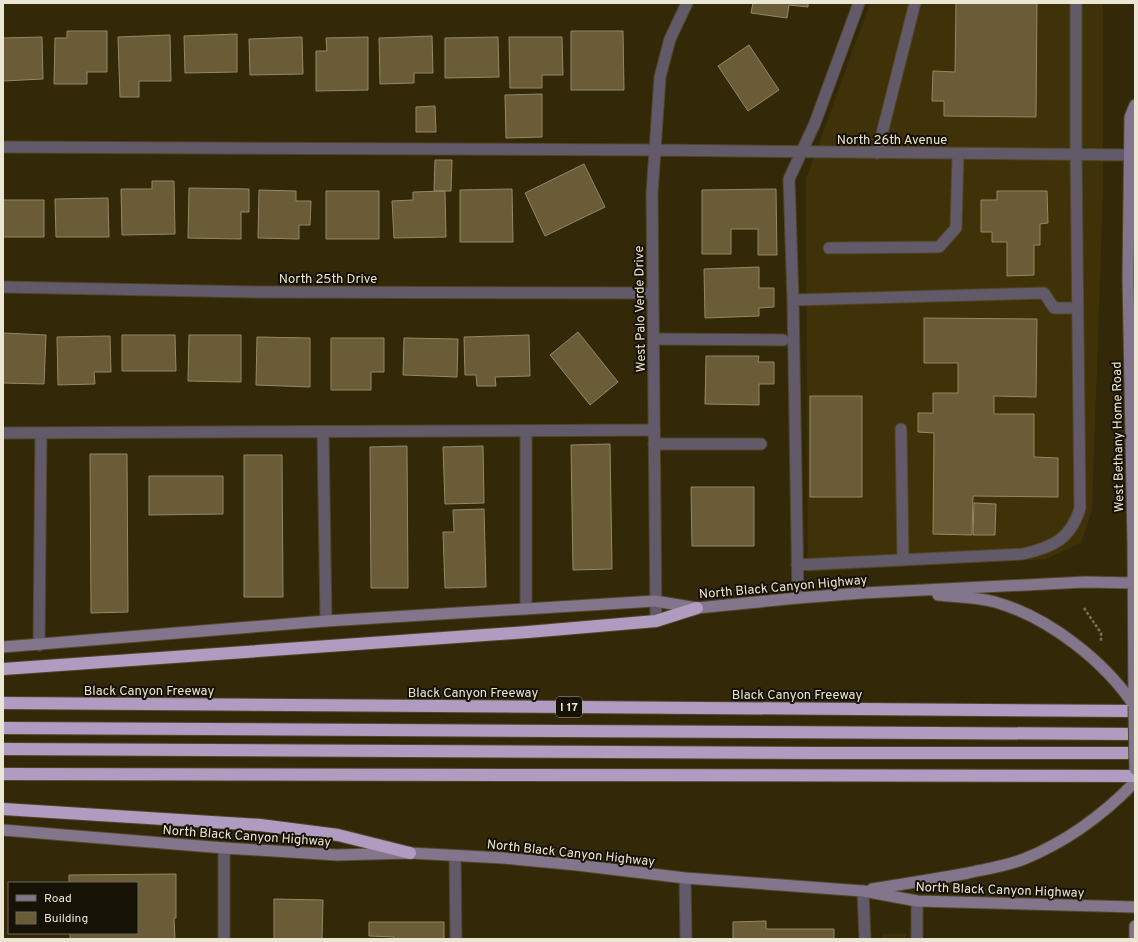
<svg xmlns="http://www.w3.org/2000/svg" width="1138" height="942" font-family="Overpass,sans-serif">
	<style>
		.built { fill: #3f3208 }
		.building { fill: #695c37; stroke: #948867 }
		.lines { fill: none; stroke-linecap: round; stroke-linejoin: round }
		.service-casing { stroke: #504729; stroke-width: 13 }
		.minor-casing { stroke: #504729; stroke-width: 13 }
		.secondary-casing { stroke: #504729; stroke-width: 13 }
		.motorway-casing { stroke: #504729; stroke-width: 14 }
		.path { stroke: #797156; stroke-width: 2.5; stroke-dasharray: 3 2; stroke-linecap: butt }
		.service { stroke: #625a69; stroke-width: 11 }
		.minor { stroke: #625a69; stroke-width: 11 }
		.secondary { stroke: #82758c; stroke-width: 11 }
		.motorway { stroke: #b09cc0; stroke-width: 12 }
		.secondary-bridge-casing { stroke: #504729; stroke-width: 13; stroke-linecap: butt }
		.secondary-bridge { stroke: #82758c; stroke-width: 11 }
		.labels { text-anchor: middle; stroke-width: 4; stroke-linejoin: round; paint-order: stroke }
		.shield { fill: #171206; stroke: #aba696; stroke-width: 1 }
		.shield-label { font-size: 12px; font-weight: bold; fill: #ebe5d3 }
		.street-label { font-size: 13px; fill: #ebe5d3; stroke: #171206 }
	</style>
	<rect width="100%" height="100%" fill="#332909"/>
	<!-- built -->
	<path class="built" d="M870,3H1103V191L1092,510L1081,543L1045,559L808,572L806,179Z
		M883,934H906V939H883Z"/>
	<!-- building -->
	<path class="building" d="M753,3H808V7L789,5L787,18L751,13Z
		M956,3H1037L1036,117L944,116V101H932L933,71L955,72Z
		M67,31H107V72H87V84H54L55,38H67Z
		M571,31H623L624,90H571Z
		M237,34V72L185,73L184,36Z
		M170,35L171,81H139V97H120L118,37Z
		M432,36L433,73H414V83L380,84L379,38Z
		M42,37L43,79L3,81V38Z
		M302,37L303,74L250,75L249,39Z
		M368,37V90L316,91V51H327L326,38Z
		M498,37L499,77L445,78V38Z
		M509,37H562L563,75H542V88H510Z
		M749,45L779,90L748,111L718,66Z
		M542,94V137L506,138L505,95Z
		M435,106L436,132H416V107Z
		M435,160H452L451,191H434Z
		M584,164L605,207L545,236L525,193Z
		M152,181H174L175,234L122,235L121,189H152Z
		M189,188L249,189V212H241V239L188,238Z
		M512,189L513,242H460V190Z
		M776,189L777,255H758V229H731V254H702V190Z
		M259,190L296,191V201H311L310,225H299V239L258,238Z
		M326,191H379V239H326Z
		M445,191L446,237L394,238L392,201L413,200V192Z
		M997,191H1047L1048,223L1040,224V245H1034V275L1007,276V242H992V232H981V200H997Z
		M108,198L109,237H56L55,199Z
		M3,200H44V237H3Z
		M759,267V288H774V307L759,308V316L705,318L704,269Z
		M924,318L1037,319L1036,397L994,396V414H1034V457L1058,458V497L973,496L972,535L933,534L934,433L918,432V413H933V393H958V363H924Z
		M578,332L618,382L590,405L550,355Z
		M3,333L46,335L44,384L3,383Z
		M122,335H175L176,371H122Z
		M189,335H241V382L188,381Z
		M529,335L530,376L495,377L496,386H477L476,375H465L464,337Z
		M110,336L111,372H94L95,384L58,385L57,337Z
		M257,337L310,338V387L256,385Z
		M331,338H384V372H371V390H331Z
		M404,338L458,339L457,377L403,375Z
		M706,356H759L758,362H774V384H759V405L705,404Z
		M810,396H862V497H810Z
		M610,444L612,569L573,570L571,445Z
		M407,446L408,588H371L370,447Z
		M483,446L484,503L445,504L443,447Z
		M90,454H127L128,612L91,613Z
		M244,455H282L283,597H244Z
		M149,476H223V514L149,515Z
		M691,487H754V546H692Z
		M974,503L996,504L995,535H973Z
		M484,509L486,587L445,588L443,532H454L453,510Z
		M176,874V918H174L175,939H70V933H137V883H69V875Z
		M274,899L323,900L322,939H274Z
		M766,921V929H834V939H733V922Z
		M369,922H444V939H394V937L369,936Z"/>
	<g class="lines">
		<!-- service casing -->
		<g class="service-casing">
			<path id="service" d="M3,147L654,150
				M877,153L915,3
				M829,248L939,247L956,228L958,154
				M793,300L1044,293L1054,308H1078
				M654,339L783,340
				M901,429L903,560
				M526,431V609
				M323,432L326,621
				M3,433L654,430
				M654,444H761
				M797,565L1023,554C1053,547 1071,539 1080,508L1076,154V3
				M798,598L793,300L789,179L815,123L859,3
				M39,645L41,433
				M455,856L456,939
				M863,891L865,939
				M917,901V939"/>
		</g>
		<!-- minor casing -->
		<g class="minor-casing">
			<path id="minor" d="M654,150L1130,155
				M3,287L257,292L653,293
				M656,621L652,194L660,77L670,39L687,3
				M685,878L686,939
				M224,939V848"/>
		</g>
		<!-- secondary casing -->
		<g class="secondary-casing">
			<path id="secondary" d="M938,595C957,597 977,597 995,602C1048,617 1105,661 1135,707
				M3,647L326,621L655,601L697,608L798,598L863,593L1085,582L1135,583
				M1134,706L1133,545L1128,278L1130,117L1135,105
				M3,830L224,848L337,855L410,853L503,858L577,865L685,878L863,891L917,901L1135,907
				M872,889C904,884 936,879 968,873C986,869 1006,866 1024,859C1066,842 1103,815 1135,782
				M1135,939V926"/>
		</g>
		<!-- motorway casing -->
		<g class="motorway-casing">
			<path id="motorway" d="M3,669L528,632L656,621L697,608
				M3,703L1135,711
				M3,728L1135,734
				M3,749L816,753H1135
				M3,774L1135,776
				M3,809L260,825L338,835L410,853"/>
		</g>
		<!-- path -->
		<path class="path" d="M1084,608L1101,633V642"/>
		<!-- service -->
		<use href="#service" class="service"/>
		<!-- minor -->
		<use href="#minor" class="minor"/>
		<!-- secondary -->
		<use href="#secondary" class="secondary"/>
		<!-- motorway -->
		<use href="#motorway" class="motorway"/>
		<!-- secondary-bridge casing -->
		<g class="secondary-bridge-casing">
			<path id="secondary-bridge" d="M1134,706L1135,769"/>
		</g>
		<!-- secondary-bridge -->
		<use href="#secondary-bridge" class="secondary-bridge"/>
	</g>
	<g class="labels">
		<!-- shield labels -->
		<rect class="shield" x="556" y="697" width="26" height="20" rx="3"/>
		<g class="shield-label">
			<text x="569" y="711">I 17</text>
		</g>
		<!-- street labels -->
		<g class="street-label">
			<text x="892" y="144">North 26th Avenue</text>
			<text x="328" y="283">North 25th Drive</text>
			<text transform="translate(639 309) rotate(-91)" y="5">West Palo Verde Drive</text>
			<text transform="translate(1117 437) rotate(-91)" y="5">West Bethany Home Road</text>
			<text transform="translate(783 586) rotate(-5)" y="5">North Black Canyon Highway</text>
			<text x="149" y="695">Black Canyon Freeway</text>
			<text x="473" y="697">Black Canyon Freeway</text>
			<text x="797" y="699">Black Canyon Freeway</text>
			<text transform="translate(247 835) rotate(4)" y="5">North Black Canyon Highway</text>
			<text transform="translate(571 852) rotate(6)" y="5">North Black Canyon Highway</text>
			<text transform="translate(1000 889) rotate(2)" y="5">North Black Canyon Highway</text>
		</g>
	</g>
	<!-- border -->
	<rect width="1138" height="942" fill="none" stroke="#ebe5d3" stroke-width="8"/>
	<!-- legend -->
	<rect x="8" y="882" width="130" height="52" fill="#171206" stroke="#6c6658"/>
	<rect x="16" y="895" width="20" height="6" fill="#82758c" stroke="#6c6658"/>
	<text x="44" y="902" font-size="12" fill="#ebe5d3">Road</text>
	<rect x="16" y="912" width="20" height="12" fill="#695c37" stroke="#6c6658"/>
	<text x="44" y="922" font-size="12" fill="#ebe5d3">Building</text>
</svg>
